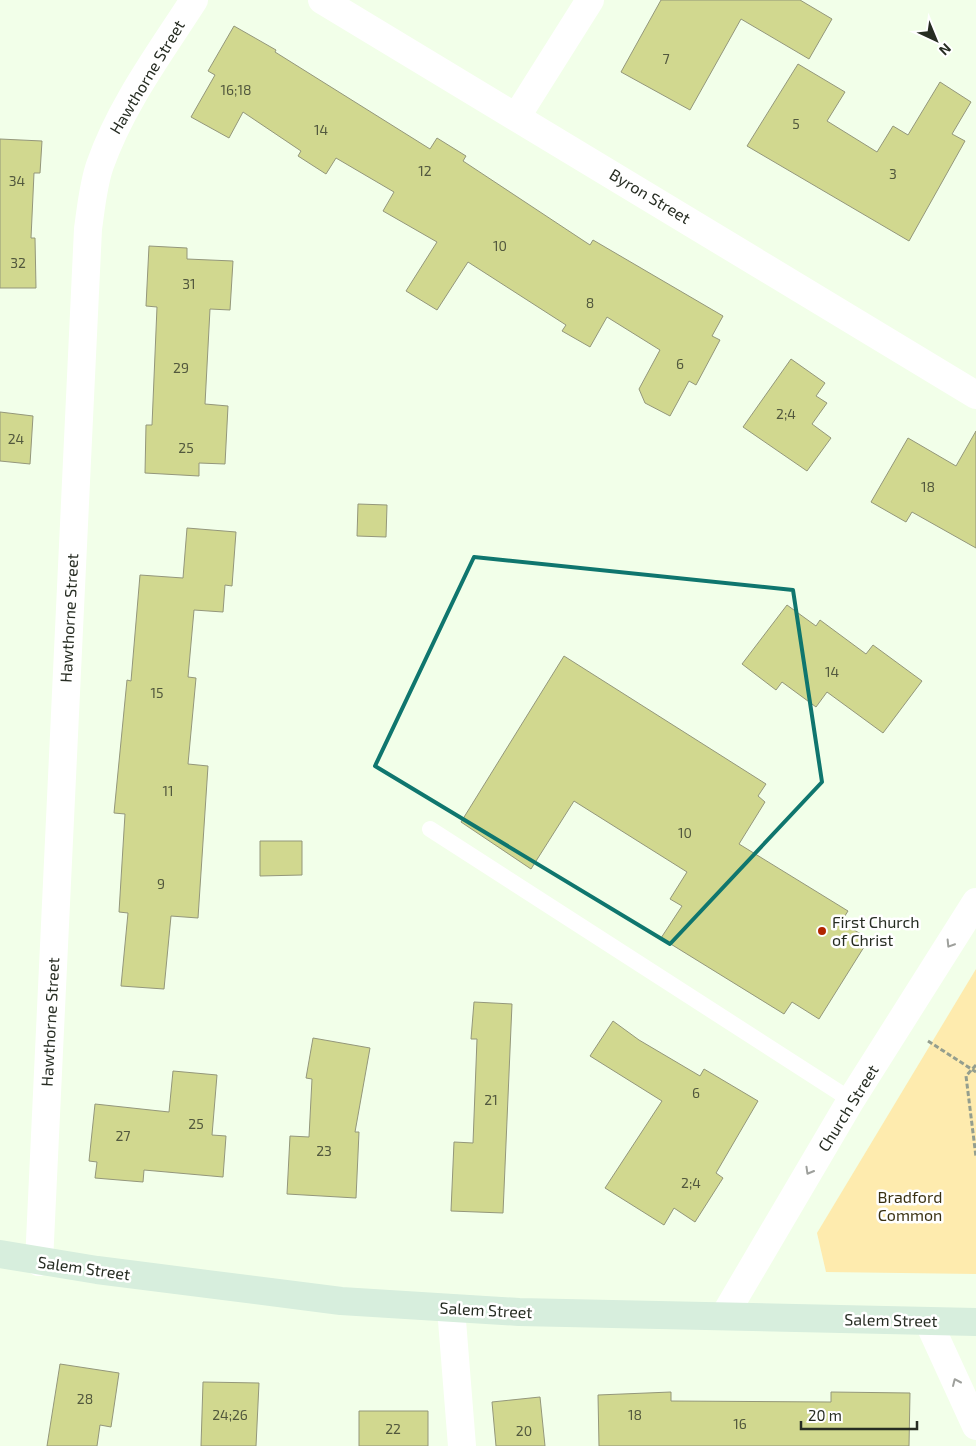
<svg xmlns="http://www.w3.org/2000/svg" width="976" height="1446" font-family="'Exo 2',sans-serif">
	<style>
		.green { fill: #feebae }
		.building { fill: #d1d88f; stroke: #94977b }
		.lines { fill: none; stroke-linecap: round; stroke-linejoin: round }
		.path { stroke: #949e8e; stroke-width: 3; stroke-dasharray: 5 2.5; stroke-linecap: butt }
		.service { stroke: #fff; stroke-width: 16 }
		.minor { stroke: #fff; stroke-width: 28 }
		.secondary { stroke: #d7eedd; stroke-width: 28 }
		.oneway { stroke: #9ea09c }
		.marked { fill: none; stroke: #0f766e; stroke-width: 4; stroke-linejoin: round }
		.poi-dot { fill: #b12500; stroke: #fff; stroke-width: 2 }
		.labels { text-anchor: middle; stroke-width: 5; stroke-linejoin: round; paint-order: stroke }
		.number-label { font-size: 14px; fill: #52583e }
		.street-label { font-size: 16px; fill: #272d23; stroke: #fff }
		.poi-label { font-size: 16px; fill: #272d23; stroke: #fff; text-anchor: start }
		.park-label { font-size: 16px; fill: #393010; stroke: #fff }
	</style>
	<rect width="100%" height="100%" fill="#f2ffe9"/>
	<!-- green -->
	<path class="green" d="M976,969V1274L826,1272L817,1233Z"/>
	<!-- building -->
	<path class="building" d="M661,0H800L832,19L809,59L741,19L690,110L621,72Z
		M234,26L276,50L275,52L430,149L437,138L466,156L463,161L590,245L593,240L723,316L712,336L720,340L696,385L689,381L670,416L645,403L639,389L660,350L607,317L590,347L562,331L566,325L468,262L437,310L406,291L437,242L383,211L394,192L336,158L326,174L298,156L301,151L243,112L229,138L191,117L215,75L208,71Z
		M798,64L845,92L827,121L877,152L893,126L908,135L940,82L971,102L952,134L965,141L909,241L747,146Z
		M0,139L42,141L40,173H34L31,238H35L36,288H0Z
		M149,246L187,248V259L233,261L230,310L210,309L205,404L228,406L225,464L199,463V476L145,473L146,425H152L157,307L146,306Z
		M791,359L825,383L816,396L827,403L812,424L831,438L807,471L743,427Z
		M0,412L33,416L30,464L0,461Z
		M976,431V548L912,512L906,522L871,502L908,438L956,466Z
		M358,504L387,505L386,537L357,536Z
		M187,528L236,532L232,586L225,585L223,612L194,610L188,677L196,678L188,764L208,766L198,918L171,916L164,989L121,986L128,913L119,912L125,814L114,813L127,680L131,681L140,575L183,578Z
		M787,605L816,626L820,620L866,654L873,645L922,681L883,733L827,692L816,707L782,682L776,690L742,664Z
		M564,656L766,784L758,796L765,802L739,844L848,911L841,922L869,939L819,1019L792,1002L784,1014L661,938L682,906L670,899L687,872L574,801L531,869L461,822Z
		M260,841H302V875L260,876Z
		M474,1002L512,1004L503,1213L451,1211L454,1142L473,1143L477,1039H471Z
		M613,1021L639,1040L700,1076L704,1069L758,1101L716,1173L723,1178L695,1222L674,1208L664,1225L605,1188L662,1101L590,1056Z
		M313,1038L370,1048L355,1132H359L356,1198L287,1194L290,1136L309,1137L312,1079L306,1078Z
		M173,1071L217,1075L212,1135L226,1136L223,1177L144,1170L143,1182L95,1178L97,1162L89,1161L95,1104L169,1112Z
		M60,1364L119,1373L111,1427L100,1425L97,1446H47Z
		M203,1382L259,1383L256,1446H201Z
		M671,1392V1401L831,1402V1392L910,1393L909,1446H599L598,1395Z
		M540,1397L545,1446H496L492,1402Z
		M359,1411H428V1446H359Z"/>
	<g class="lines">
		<!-- path -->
		<path class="path" d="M928,1041L976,1072
			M976,1065L966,1076L976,1157"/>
		<!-- service -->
		<path class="service" d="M430,829L851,1100"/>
		<!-- minor -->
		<path class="minor" d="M322,0L976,395
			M517,116L590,0
			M39,1262L88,229C91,208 93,185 100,165C121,105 160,53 194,0
			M451,1308L462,1446
			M724,1316L851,1100L976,902
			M928,1321L976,1426"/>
		<!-- secondary -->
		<path class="secondary" d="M0,1254L97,1270L341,1301L519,1312L976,1322"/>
	</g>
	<!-- one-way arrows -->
	<defs><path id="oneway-chevron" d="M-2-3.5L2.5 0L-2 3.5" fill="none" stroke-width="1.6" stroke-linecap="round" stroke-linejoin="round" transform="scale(1.25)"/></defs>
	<g class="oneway">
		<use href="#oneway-chevron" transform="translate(950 944) rotate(122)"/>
		<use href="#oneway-chevron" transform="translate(809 1171) rotate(120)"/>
		<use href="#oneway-chevron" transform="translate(956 1382) rotate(-114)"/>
	</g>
	<!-- marked area -->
	<path class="marked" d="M474,557L793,590L822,782L670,944L375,766Z"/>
	<!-- markers -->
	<circle class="poi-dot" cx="822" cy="931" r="5"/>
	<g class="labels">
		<!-- number labels -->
		<g class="number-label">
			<text x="666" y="64">7</text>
			<text x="236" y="95">16;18</text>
			<text x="796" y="129">5</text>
			<text x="321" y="135">14</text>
			<text x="425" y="176">12</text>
			<text x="893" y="179">3</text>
			<text x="17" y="186">34</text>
			<text x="500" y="251">10</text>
			<text x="18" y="268">32</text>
			<text x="189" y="289">31</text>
			<text x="590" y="308">8</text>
			<text x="680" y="369">6</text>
			<text x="181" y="373">29</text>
			<text x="786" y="419">2;4</text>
			<text x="16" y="444">24</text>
			<text x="186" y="453">25</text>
			<text x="928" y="492">18</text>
			<text x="832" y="677">14</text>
			<text x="157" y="698">15</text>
			<text x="168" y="796">11</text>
			<text x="685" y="838">10</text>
			<text x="161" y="889">9</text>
			<text x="696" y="1098">6</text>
			<text x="491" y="1105">21</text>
			<text x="196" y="1129">25</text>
			<text x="123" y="1141">27</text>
			<text x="324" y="1156">23</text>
			<text x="691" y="1188">2;4</text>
			<text x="85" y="1404">28</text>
			<text x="230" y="1420">24;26</text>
			<text x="635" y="1420">18</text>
			<text x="740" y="1429">16</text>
			<text x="393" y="1434">22</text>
			<text x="524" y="1436">20</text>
		</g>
		<!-- street labels -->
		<g class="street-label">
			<text transform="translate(147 77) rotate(-59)" y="6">Hawthorne Street</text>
			<text transform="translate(650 196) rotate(31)" y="6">Byron Street</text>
			<text transform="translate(69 618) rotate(-87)" y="6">Hawthorne Street</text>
			<text transform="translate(50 1022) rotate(-87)" y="6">Hawthorne Street</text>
			<text transform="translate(848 1108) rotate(-58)" y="6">Church Street</text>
			<text transform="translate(84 1268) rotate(8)" y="6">Salem Street</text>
			<text transform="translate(486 1310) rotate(3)" y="6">Salem Street</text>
			<text transform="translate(891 1320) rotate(1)" y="6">Salem Street</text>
		</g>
		<!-- poi labels -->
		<g class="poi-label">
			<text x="832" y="928">First Church<tspan x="832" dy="18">of Christ</tspan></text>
		</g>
		<!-- park labels -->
		<g class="park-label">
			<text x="910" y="1203">Bradford<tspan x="910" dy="18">Common</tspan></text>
		</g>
	</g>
	<!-- north arrow -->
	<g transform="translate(936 40) rotate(136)" stroke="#ffffff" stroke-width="4" paint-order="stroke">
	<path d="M0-4L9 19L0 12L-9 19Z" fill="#272d23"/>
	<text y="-8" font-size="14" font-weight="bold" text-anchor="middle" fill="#272d23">N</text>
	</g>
	<!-- scale -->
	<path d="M801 1421v8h116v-8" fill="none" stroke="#272d23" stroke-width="2.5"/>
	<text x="808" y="1421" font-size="15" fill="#272d23" stroke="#ffffff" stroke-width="4" paint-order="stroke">20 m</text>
</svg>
